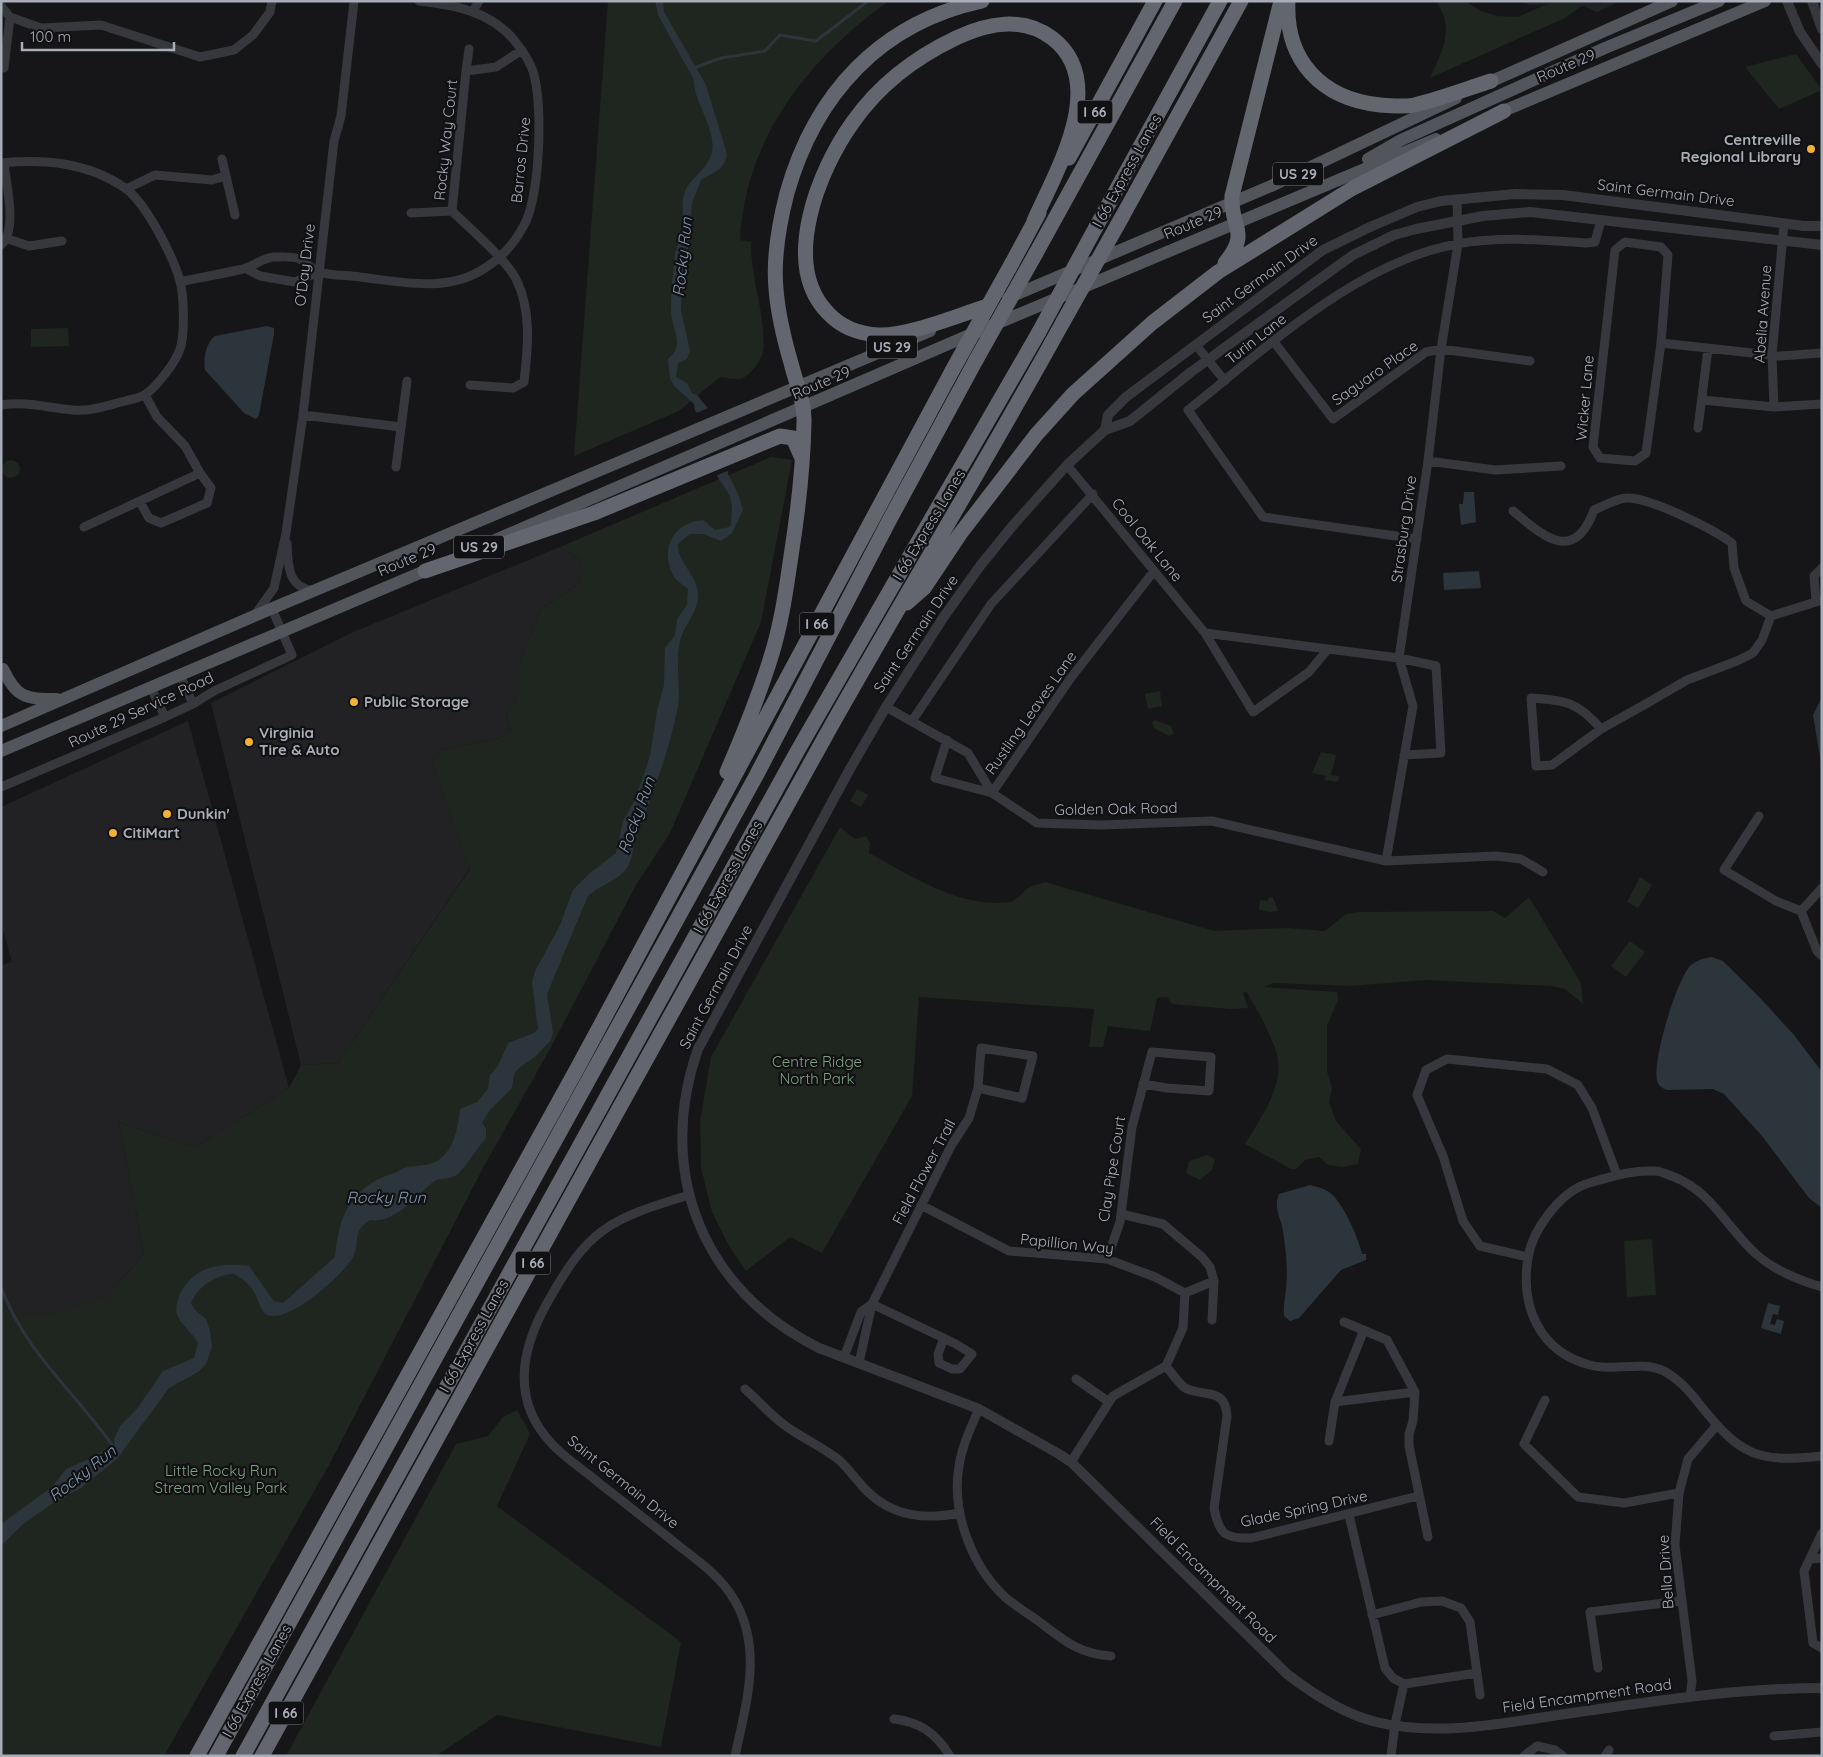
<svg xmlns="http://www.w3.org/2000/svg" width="1823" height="1757" font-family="Quicksand,sans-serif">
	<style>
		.built { fill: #222225 }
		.green { fill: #1e261f }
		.water { fill: #2c353c }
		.pier { fill: #161618 }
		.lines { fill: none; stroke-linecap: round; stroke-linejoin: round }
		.stream { stroke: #2c353c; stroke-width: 3 }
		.minor { stroke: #37383d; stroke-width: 9 }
		.tertiary { stroke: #37383d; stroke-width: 10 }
		.primary { stroke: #53555c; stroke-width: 12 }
		.motorway { stroke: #63666e; stroke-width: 15 }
		.motorway-bridge { stroke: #63666e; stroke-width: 15 }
		.poi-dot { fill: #f2b134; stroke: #111113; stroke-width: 2 }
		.labels { text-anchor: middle; stroke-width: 4.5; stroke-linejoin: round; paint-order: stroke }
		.shield { fill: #111113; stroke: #7b7e86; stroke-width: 1 }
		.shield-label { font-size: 14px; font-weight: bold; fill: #a8adb8 }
		.street-label { font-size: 15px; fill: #a8adb8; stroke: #111113 }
		.poi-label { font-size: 15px; font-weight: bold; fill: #a8adb8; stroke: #111113; text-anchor: start }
		.park-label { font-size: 15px; fill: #7fa381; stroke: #111113 }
		.water-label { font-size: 16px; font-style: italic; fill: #7f9bb3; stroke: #111113 }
	</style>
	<rect width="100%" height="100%" fill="#161618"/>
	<!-- built -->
	<path class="built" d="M1515,1H1621L1597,12L1576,3L1531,5Z
		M560,547L579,558L583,572L577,585L541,609L520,663V692L506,717L512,730L500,738L441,750L432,762L470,868L338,1063L301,1065L211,703L351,633Z
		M188,721L289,1088L196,1147L119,1123L144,1254L106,1297L58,1314L13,1316L1,1300V965L12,962L1,923V807Z"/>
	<!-- green -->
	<path class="green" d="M608,1H889C809,58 745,138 740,240L751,242C750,277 767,319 763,351C762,360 751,374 743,378C737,380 726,378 720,377L679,411L574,456Z
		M1436,1H1465L1481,11L1497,16L1518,17L1554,1H1606L1580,7L1565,18L1430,78C1443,49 1455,30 1436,1Z
		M1796,54L1822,90L1779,109L1745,67Z
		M68,328L69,346L31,347V329Z
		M771,457L792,460L761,622L670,833L636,885L550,1049L483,1168L329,1465L164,1756H1V1300L13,1315L58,1313L106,1297L144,1254L119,1123L196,1147L289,1088L301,1065L338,1063L470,869L432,762L441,750L500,738L512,730L506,717L520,692V663L541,609L577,585L583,572L579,558L560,547Z
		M2 469a9 9 0 1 1 18 0a9 9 0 1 1-18 0Z
		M1160,691L1162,706L1148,709L1145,694Z
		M1155,720L1171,726L1174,734L1169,736L1154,728L1152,722Z
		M1321,752L1336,755L1331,775L1339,776L1338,782L1324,780L1326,776L1312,773Z
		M857,789L868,795L861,807L850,801Z
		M840,827L855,839L866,836L870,843L869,853C912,876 958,908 1009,902C1019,900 1022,891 1030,887C1034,885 1040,884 1045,882L1214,931L1287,928L1325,931L1346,914L1358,912L1493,911L1505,918L1529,897L1581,983L1583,1004L1565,989L1551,986L1425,980L1350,986L1273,983L1264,987L1337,992L1338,1000L1327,1026V1071L1332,1089L1329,1102L1336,1121L1361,1149L1358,1164L1343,1167L1328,1165L1319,1157L1305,1160L1296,1169H1291L1245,1144C1261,1117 1288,1082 1275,1048C1268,1029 1257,1010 1247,992L1243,993L1248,1008L1231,1009L1172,1004L1167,997L1157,998L1150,1031L1108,1026L1103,1047H1089L1094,1009L919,997L912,1096L822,1253L790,1237L746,1271L729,1246L712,1212L701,1168L700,1122L711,1057Z
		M1640,877L1652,885L1638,908L1627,902Z
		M1273,897L1278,911L1269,912L1259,910L1260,900L1268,901V898Z
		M1630,941L1645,952L1626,977L1611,966Z
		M1207,1155L1215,1159L1212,1170L1200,1180L1186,1173L1189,1161Z
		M1652,1239L1656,1295L1627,1297L1624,1241Z
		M517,1410L530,1434L497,1506L681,1642L661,1747L497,1715L436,1756H286L456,1444L488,1436L503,1417Z"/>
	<!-- water -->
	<path class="water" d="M655,1H663L664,12L706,85L727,154C725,170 714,172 701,180L692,203L685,283L682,292L681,310L690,351L687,359L678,363L676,377L687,383L692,393L697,395L714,416L729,455L728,474L739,496L743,510L732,533L721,541L703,534H690L678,544C677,563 699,576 698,596C698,613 683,626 680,641C675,662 681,685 678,706C669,753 652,796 635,840C633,847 633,856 630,862C622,882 599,883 587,898L547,994L553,1033L551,1040L536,1056L519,1068L514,1074L512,1088L490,1110L482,1123L486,1129V1138C476,1150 469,1162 458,1174C451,1181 440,1176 433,1182C416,1196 395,1224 370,1220C351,1232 361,1241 353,1257C343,1275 289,1324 267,1315C260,1311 258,1298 254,1292C250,1284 241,1278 234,1274C217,1274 197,1287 191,1303L195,1310L206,1319L210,1331L212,1347L206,1364L198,1372L169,1388L117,1459L81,1488L50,1505L22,1525L1,1546V1524L52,1487L66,1469L91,1458L110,1446L115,1449L114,1439L120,1426L136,1410L163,1371L194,1358L198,1343C193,1333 181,1325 177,1315C175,1308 178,1298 181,1292C195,1266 222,1262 249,1266L274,1301L283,1303L335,1257C339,1214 351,1187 394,1173C398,1172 401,1169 404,1168C421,1164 434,1168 446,1153C456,1141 458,1124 460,1109L477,1102L488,1089L490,1075L498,1066L508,1043L534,1033L538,1029L532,982L535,971L560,925L573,890L590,873L616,853L623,821L635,800L650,756L657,711L664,685L665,648L675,635L677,619L687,605L688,589C682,584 674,580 672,573C660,547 675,522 703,520L715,530L729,527L731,525L732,506L730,496L717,476L718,457L702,417L695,411L694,404L674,386L670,379L668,359C687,344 670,330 671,307C671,289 673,272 675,255C676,247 681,240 682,233C685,219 680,205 685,191C691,178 705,170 710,158C721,134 693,103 694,80L658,15Z
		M267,326L274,328V334L259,415L256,419L244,413L205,370C203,359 206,343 215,336Z
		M1464,492H1474L1476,522L1461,525L1459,504H1463Z
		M1479,571L1481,588L1444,590L1443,573Z
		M1822,697V769L1813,715Z
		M1712,957L1723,961L1762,1000L1794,1035L1822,1072V1208L1809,1198L1762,1136L1724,1094L1713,1089L1667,1090C1662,1088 1658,1086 1657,1080C1652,1061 1677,978 1691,965C1697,960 1705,958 1712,957Z
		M1310,1185C1317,1187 1323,1188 1329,1192C1343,1202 1358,1237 1362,1254H1366V1260L1341,1270L1299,1318L1290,1321L1284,1316C1283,1306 1285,1299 1286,1289C1288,1270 1286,1250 1283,1231C1281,1217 1273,1209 1279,1194Z
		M1768,1303L1780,1306L1778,1315L1773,1314L1770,1324L1775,1325L1777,1319L1784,1321L1781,1334L1761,1328Z"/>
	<!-- pier -->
	<path class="pier" d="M710,407L716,415L731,454L730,470L715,476V453L703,423L695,414Z"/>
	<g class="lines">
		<!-- stream -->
		<path class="stream" d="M694,68L721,58L765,51L780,35L816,41L868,1
			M1,1287C24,1351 77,1394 115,1449"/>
		<!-- minor -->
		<path class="minor" d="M1,6L10,17L41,28L101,25L200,57L234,50L253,35L270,12L272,1
			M473,11L479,1
			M4,68L10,17
			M466,71L469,49
			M222,159L235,215
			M1,163C45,159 87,162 125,188C146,203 173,256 180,281C184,296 185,335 180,349C176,362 157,386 146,394C141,398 131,399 125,401C109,405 89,412 73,410C48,408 26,401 1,405
			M126,189L155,175L212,180L225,176
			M411,213L452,211
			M8,239L29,246L62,241
			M1625,242L1661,247L1668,255L1661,343L1646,453L1635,461L1600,458L1593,447L1615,250Z
			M1,245C18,230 6,184 4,163
			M245,268L260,276L295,282L318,272
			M180,282C201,277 222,274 243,269C254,266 262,258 274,257C281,257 294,256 300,259C307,263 312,270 319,272C331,276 347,275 360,277C401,282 449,293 485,268C501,258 514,244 523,227C540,199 543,107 534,75C531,62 522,50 514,40C490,11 454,5 419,1
			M1274,342L1333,419L1426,352L1441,349L1530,361
			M1661,343L1780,356L1822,353
			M1196,345L1225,381
			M470,385L513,388L524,382C528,348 532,311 516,279C506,259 469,228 452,211L466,71L496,67L522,50
			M145,395L157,417L185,446L200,473
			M1702,400L1774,407L1822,404
			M1774,407L1772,355L1784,224
			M303,415L401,427
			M1698,428L1708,349
			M1428,461L1495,470L1561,466
			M1067,465L1205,633L1253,712L1309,672L1328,649L1399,658L1436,666L1441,753L1404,755
			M396,467L407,381
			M1513,511C1543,536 1574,565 1594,510C1604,506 1617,498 1627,498C1649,497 1713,529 1732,543L1734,568L1746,601L1771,616
			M84,527L200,473L211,488L207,503L161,523L149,518L140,502
			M1417,539L1263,517L1188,410C1265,349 1357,262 1457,244C1500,236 1543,240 1586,243L1595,242L1601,220
			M287,543C288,565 287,587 314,591
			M1816,601L1814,576L1822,568
			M254,616L274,588L286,533L303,415L334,141L341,116L354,1
			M1205,633L1328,649
			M180,675L193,704
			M151,688L165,717
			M886,707L968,753L992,793L1037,823L1101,825L1212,821L1386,861L1496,856L1521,859L1543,872
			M912,721L991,604L1093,494
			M1601,729C1578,702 1565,700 1531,698L1536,766L1552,765L1601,729L1644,705L1687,680L1737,661L1753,653L1762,640L1771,616L1822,600
			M947,740L935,778L992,793L1070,679L1154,571
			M1,787L165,717L193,704L214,691L292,655L272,609
			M1759,816L1724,870L1776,901L1801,911
			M1386,861L1413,706L1399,658L1428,461L1441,349L1458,244L1457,199
			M1822,888L1801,911L1817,951L1822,956
			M689,1195C607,1220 588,1229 546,1305C520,1352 512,1402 552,1444C566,1459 584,1470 599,1483C626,1504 653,1525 679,1546C700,1562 722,1578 735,1601C763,1650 746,1704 735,1756
			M921,1205L1009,1251L1107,1259L1155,1277L1185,1293
			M1121,1214L1163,1224L1202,1257L1210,1267L1214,1281L1212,1320
			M1528,1257L1480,1246L1463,1221L1443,1156L1417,1095L1426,1070L1447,1059L1547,1069L1578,1085L1592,1108L1617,1175
			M1107,1259L1120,1222L1132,1127L1152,1052L1211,1057L1209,1091L1167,1088L1143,1084
			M1822,1287C1798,1280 1774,1270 1756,1254C1727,1228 1711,1191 1674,1177C1668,1175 1661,1171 1655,1171C1631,1170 1609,1177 1586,1184C1560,1193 1532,1230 1528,1258C1520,1307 1540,1352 1590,1365C1614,1372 1641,1360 1664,1371C1680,1380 1690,1392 1701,1406C1741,1456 1758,1463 1822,1456
			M1185,1293L1214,1281
			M872,1304L956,1344L972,1354L960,1369H952L939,1363L938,1354L944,1338
			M1344,1322L1387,1340L1415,1392L1413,1421L1409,1434V1446L1428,1537
			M844,1357L861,1312L872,1304
			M859,1363L872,1304L951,1146L969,1118L978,1088L981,1048L1033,1056L1022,1098L978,1088
			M1166,1366C1171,1372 1180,1386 1187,1389C1208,1397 1225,1388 1227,1416L1214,1508C1219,1535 1226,1539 1252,1538L1418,1496
			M1076,1379L1109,1402
			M745,1389C759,1401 771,1416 787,1427C804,1439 823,1447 839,1460C849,1469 857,1481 867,1491C893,1517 925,1520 959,1513
			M1545,1400L1524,1444L1578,1497L1624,1503L1679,1493
			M1335,1402L1415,1392
			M979,1409C971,1427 962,1446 959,1466C951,1512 972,1567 1006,1598C1016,1606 1027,1613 1037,1620C1062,1639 1078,1654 1111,1656
			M1329,1441L1335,1402L1364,1330
			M1071,1462L1113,1396L1166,1366L1183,1328L1185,1293
			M1349,1515L1385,1668L1393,1678L1404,1684L1477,1673
			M1822,1533L1804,1571L1813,1643L1822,1648
			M1810,1559L1822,1558
			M1372,1615L1421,1602L1442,1601L1461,1608L1470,1622L1480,1695
			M1598,1668L1590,1612L1681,1601
			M1690,1697L1692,1681L1675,1545L1679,1493L1688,1459L1716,1426
			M894,1719C920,1722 936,1733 950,1756
			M1774,1736L1822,1732
			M1391,1756L1395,1724L1404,1684
			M1524,1756L1537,1746L1555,1750L1563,1756
			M1605,1756L1609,1750"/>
		<!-- tertiary -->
		<path class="tertiary" d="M1787,1L1800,32L1822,64
			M1812,1L1822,29
			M1822,245L1530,212L1483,216L1416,229L1394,235L1353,255L1191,372L1130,421L1105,430L1067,465L1015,523L980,566L943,618L886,707L851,767L698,1049C655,1171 702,1290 819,1348L979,1409L1059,1454L1071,1462L1287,1674C1313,1694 1343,1714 1376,1722C1439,1737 1503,1723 1565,1714C1650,1702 1736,1688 1822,1688
			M1105,430L1108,415L1126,397L1323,250L1370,227L1417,207L1441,201L1515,194L1563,195L1804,226H1822"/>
		<!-- primary -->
		<path class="primary" d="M1483,85L1672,1
			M1496,114L1765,1
			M1368,159L1401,140L1605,48L1719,1
			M1008,298L1271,186L1456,98
			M493,541L960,339L1436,139
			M3,669C17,698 25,699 57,699
			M1,726L254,616L930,331
			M1,751L434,567"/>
		<!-- motorway -->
		<path class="motorway" d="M1288,1C1285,61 1322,99 1380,105C1391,106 1404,107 1414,105C1440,99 1466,89 1491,81
			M1069,158L1155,1
			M1122,217L1241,1
			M1096,227L1220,1
			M1036,253L1175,1
			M1012,263L1039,213
			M1225,263C1251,231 1230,228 1232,196L1281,1
			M985,307C956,316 908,336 879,335C860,334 841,327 828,313C780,264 819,169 853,122C879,85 916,57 956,38C987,23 1023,16 1052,38C1110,82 1056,171 1034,221
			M425,571L594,513L780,436L793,438L801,456
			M907,603L924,588L960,534L1036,435L1073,394L1152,323L1218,272L1353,188L1504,111
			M727,772C743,735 758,698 770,660C781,626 786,591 791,556C798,512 803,467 804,423C805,403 796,383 791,363C784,339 778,314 776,289C773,257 779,224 787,193C815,94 880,23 982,1
			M197,1756L578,1067L952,371
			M216,1756L756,776L890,519L976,360
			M243,1756L798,750L1039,332
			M262,1756C450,1416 636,1076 825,737C903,598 986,462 1063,322"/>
		<!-- motorway-bridge -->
		<path class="motorway-bridge" d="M1063,322L1122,217
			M1039,332L1096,227
			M976,360L1036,253
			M952,371L1012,263"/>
	</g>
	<!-- markers -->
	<g class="poi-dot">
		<circle cx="1811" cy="149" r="5"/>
		<circle cx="354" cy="702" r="5"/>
		<circle cx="249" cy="742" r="5"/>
		<circle cx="167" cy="814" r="5"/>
		<circle cx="113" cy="833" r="5"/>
	</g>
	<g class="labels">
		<!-- shield labels -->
		<g class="shield">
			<rect x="1077.5" y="100.5" width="35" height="23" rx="4"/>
			<rect x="1273" y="162.5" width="50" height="23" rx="4"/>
			<rect x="867" y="335.5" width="50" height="23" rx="4"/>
			<rect x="454" y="535.5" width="50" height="23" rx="4"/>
			<rect x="799.5" y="612.5" width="35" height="23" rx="4"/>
			<rect x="515.5" y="1251.5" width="35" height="23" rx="4"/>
			<rect x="268.5" y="1701.5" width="35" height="23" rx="4"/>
		</g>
		<g class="shield-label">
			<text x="1095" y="117">I 66</text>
			<text x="1298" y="179">US 29</text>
			<text x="892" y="352">US 29</text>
			<text x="479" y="552">US 29</text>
			<text x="817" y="629">I 66</text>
			<text x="533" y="1268">I 66</text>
			<text x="286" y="1718">I 66</text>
		</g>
		<!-- street labels -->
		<g class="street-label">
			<text transform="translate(1566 66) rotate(-23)" y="5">Route 29</text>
			<text transform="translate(446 140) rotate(-84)" y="5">Rocky Way Court</text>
			<text transform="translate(521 160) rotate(-84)" y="5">Barros Drive</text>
			<text transform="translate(1127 171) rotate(-61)" y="5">I 66 Express Lanes</text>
			<text transform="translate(1666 193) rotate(7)" y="5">Saint Germain Drive</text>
			<text transform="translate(1193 223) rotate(-23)" y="5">Route 29</text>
			<text transform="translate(305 265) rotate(-83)" y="5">O'Day Drive</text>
			<text transform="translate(1260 279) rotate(-36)" y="5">Saint Germain Drive</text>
			<text transform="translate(1763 314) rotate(-86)" y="5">Abelia Avenue</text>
			<text transform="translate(1256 339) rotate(-38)" y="5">Turin Lane</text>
			<text transform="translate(1375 373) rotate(-35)" y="5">Saguaro Place</text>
			<text transform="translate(821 383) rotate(-23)" y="5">Route 29</text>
			<text transform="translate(1585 398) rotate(-85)" y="5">Wicker Lane</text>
			<text transform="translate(929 525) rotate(-59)" y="5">I 66 Express Lanes</text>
			<text transform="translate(1404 529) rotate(-82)" y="5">Strasburg Drive</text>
			<text transform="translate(1147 540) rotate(51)" y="5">Cool Oak Lane</text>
			<text transform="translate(407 560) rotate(-23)" y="5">Route 29</text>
			<text transform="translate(916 634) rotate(-56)" y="5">Saint Germain Drive</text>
			<text transform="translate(141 710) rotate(-25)" y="5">Route 29 Service Road</text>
			<text transform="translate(1031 713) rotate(-55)" y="5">Rustling Leaves Lane</text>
			<text transform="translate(1116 809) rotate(-1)" y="5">Golden Oak Road</text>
			<text transform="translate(728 877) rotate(-61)" y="5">I 66 Express Lanes</text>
			<text transform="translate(716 987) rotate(-62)" y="5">Saint Germain Drive</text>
			<text transform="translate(1112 1169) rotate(-81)" y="5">Clay Pipe Court</text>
			<text transform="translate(924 1172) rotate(-62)" y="5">Field Flower Trail</text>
			<text transform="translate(1067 1244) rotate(6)" y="5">Papillion Way</text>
			<text transform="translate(474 1336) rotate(-61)" y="5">I 66 Express Lanes</text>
			<text transform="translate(623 1482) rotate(39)" y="5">Saint Germain Drive</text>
			<text transform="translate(1304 1509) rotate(-12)" y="5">Glade Spring Drive</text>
			<text transform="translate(1666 1572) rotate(-94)" y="5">Bella Drive</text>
			<text transform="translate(1213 1580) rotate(45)" y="5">Field Encampment Road</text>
			<text transform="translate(257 1681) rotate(-61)" y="5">I 66 Express Lanes</text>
			<text transform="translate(1587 1696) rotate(-8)" y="5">Field Encampment Road</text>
		</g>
		<!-- poi labels -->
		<g class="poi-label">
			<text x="1801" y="145" text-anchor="end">Centreville<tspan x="1801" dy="17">Regional Library</tspan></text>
			<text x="364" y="707">Public Storage</text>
			<text x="259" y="738">Virginia<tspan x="259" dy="17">Tire &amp; Auto</tspan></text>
			<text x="177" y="819">Dunkin'</text>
			<text x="123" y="838">CitiMart</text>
		</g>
		<!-- park labels -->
		<g class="park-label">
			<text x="817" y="1067">Centre Ridge<tspan x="817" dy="17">North Park</tspan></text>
			<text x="221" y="1476">Little Rocky Run<tspan x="221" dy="17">Stream Valley Park</tspan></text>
		</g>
		<!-- water labels -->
		<g class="water-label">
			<text transform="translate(682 257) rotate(-84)" y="6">Rocky Run</text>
			<text transform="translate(636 815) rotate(-70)" y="6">Rocky Run</text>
			<text x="386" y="1203">Rocky Run</text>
			<text transform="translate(82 1473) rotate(-38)" y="6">Rocky Run</text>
		</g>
	</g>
	<!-- border -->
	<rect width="1823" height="1757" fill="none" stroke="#a8adb8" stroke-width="5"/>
	<!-- scale -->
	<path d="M22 42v8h152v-8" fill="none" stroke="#a8adb8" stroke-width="2.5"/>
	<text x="30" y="42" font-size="15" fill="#a8adb8" stroke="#111113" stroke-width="4" paint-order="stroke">100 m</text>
</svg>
